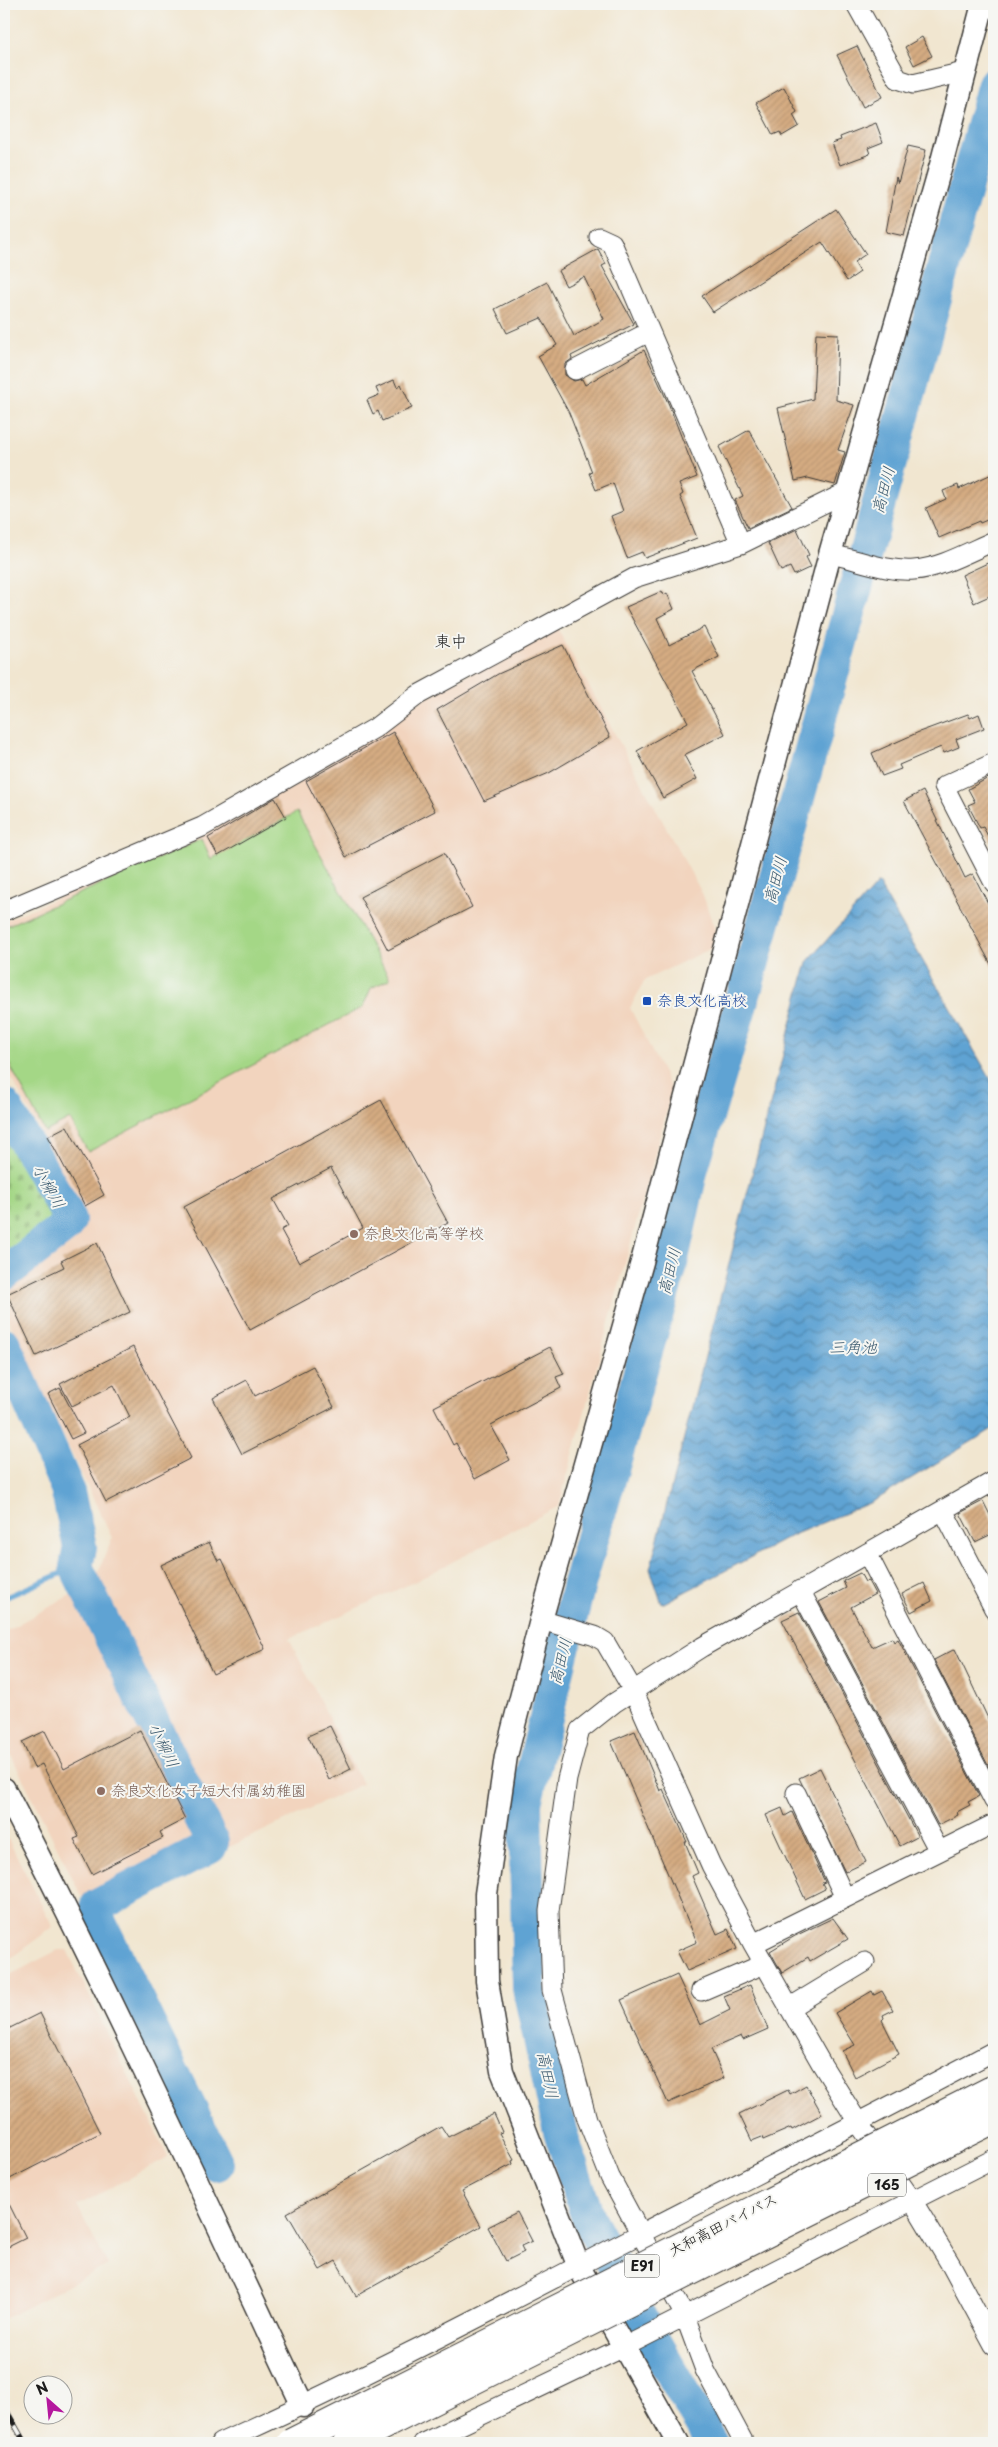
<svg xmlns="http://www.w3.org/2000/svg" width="998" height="2447" font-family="'Playpen Sans','Klee One',sans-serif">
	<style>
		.built { fill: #f2d4be }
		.cemetery { fill: url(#cemetery-stones); stroke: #607a51 }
		.pitch { fill: #a4d786; stroke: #607a51 }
		.water { fill: url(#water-waves); stroke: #3d6078 }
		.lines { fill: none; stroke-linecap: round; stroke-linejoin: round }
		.stream { stroke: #5ea3d3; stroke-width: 5.5 }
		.river { stroke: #5ea3d3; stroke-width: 34 }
		.building { fill: url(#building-hatch); fill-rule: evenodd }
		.minor-casing { stroke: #3c3a37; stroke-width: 21 }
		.tertiary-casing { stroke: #3c3a37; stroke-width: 25 }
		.minor { stroke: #fff; stroke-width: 19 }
		.tertiary { stroke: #fff; stroke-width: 22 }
		.rail-casing { stroke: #1c1c1c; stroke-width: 5.5 }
		.rail { stroke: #f6f6f2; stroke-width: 4; stroke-dasharray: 11; stroke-linecap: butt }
		.trunk-bridge-casing { stroke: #3c3a37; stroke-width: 30; stroke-linecap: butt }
		.trunk-bridge { stroke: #fff; stroke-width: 28 }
		.transit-dot { fill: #1a4fb4; stroke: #f6f6f2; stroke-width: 2 }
		.education-dot { fill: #8d6e63; stroke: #f6f6f2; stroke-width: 2 }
		.labels { text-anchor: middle; stroke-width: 4; stroke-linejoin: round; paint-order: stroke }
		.shield { fill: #f6f6f2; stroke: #5d5d5c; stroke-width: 1 }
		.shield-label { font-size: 14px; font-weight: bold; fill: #1c1c1c }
		.transit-label { font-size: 15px; fill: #164399; stroke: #f6f6f2; text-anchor: start }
		.education-label { font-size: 15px; fill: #785e54; stroke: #f6f6f2; text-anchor: start }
		.street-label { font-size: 15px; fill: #1c1c1c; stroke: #f6f6f2 }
		.water-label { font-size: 16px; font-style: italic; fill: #3a596e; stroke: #f6f6f2 }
		.neighbourhood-label { font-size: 16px; fill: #1c1c1c; stroke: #f6f6f2 }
	</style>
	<defs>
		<pattern id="cemetery-stones" width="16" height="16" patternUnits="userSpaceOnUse" patternTransform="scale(1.25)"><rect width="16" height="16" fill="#a4d786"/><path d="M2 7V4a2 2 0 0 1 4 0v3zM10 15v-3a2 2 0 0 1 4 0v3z" fill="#8db873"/></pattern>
		<pattern id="water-waves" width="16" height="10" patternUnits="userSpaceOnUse" patternTransform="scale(1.25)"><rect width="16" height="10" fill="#5ea3d3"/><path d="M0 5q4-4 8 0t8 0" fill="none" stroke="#4d84aa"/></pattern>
		<pattern id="building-hatch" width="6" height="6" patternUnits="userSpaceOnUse" patternTransform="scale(1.25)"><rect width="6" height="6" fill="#d5ac82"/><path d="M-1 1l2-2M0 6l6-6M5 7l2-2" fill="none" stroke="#b69370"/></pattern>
	</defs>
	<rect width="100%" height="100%" fill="#f6f6f2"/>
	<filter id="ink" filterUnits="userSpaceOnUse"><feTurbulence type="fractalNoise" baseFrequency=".02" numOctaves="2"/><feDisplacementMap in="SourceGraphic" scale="10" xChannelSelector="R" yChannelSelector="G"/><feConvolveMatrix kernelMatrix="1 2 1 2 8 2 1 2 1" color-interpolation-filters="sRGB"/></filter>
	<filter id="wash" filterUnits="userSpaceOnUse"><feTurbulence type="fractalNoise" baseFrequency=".0096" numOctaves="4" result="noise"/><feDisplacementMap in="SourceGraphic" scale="20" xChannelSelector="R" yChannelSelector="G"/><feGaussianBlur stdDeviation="1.12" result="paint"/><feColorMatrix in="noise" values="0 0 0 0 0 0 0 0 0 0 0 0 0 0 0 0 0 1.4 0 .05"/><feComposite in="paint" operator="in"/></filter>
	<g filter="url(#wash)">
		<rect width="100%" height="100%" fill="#f1e6d0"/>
		<!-- built -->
		<path class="built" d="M556,626L703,895L718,939L714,947L645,980L630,1008L672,1091L559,1506L416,1581L289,1639L362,1784L225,1849L95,1580L112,1538L4,1311V1282L69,1242L81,1227L82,1210L4,1064V921L206,833L431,695Z
			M74,1593L199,1841L84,1901L4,1741V1632Z
			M4,1831L53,1927L4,1963Z
			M58,1950H67L168,2157L77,2206L108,2265L4,2319V1978Z"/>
		<!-- cemetery -->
		<path class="cemetery" d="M13,1135L62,1217L57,1226L4,1265V1140Z"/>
		<!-- pitch -->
		<path class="pitch" d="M297,812L390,979L371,988L363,1007L88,1152L70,1119L45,1132L4,1054V927L202,839L211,859Z"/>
		<!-- water -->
		<path class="water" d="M878,883L994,1085V1428L874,1501L793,1535L662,1604L650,1569L807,962Z"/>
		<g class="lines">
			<!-- stream -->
			<path class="stream" d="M4,1598L76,1567"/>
			<!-- river -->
			<path class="river" d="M4,1105L66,1212L69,1221L65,1227L4,1274
				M4,1344L67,1488L80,1547L76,1567L212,1842L210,1847L97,1906L95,1913L217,2164
				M712,2443L653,2340L588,2218L560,2131L529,1988L525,1803L579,1584L670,1268L692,1167L746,987L994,84"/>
		</g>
		<g id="blocks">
			<!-- building -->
			<path class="building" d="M922,37L932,56L914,65L905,47Z
				M857,46L882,97L863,107L837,55Z
				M784,87L797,112L793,115L799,126L782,136L780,132L773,135L756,103Z
				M876,123L883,142L868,148L870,154L840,165L832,143L841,140L840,137Z
				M908,146L926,150L904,236L886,232L896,177L898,183Z
				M836,209L866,254L854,262L860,272L847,281L822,242L713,312L702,296Z
				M598,249L606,264L602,266L634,324L571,356L572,359L565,364V375L574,381L582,379L585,385L644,350L669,405L697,477L679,484L683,494L680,496L697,538L645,558L642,552L627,558L611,516L623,511L613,483L596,490L589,473L592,472L569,413L538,356L557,345L541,318L507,333L495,309L547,282L574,336L604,319L584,277L566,286L558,271Z
				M816,333L838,334L836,400L854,405L838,450L845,452L835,485L808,478L795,481L778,408L813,399Z
				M394,380L397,387L401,384L412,408L382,421L378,411L373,414L367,400L379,395L376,388Z
				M749,430L792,507L748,528L735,500L743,496L719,447Z
				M994,473V517L980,523L979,521L939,538L926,508L946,499L943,491L958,485L959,489Z
				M797,529L809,555L806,557L811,567L794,575L790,567L781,571L768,543Z
				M994,560V594L974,603L962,575Z
				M662,591L664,595L667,593L674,609L657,618L669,645L704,627L719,657L692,671L725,734L684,755L697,779L663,798L637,751L688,722L626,607Z
				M563,645L610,737L549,773L484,801L437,710L498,674Z
				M968,714L970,718L979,714L984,728L956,739L959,747L944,753L941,747L899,765L901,769L882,776L872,753L919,732Z
				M393,732L435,811L346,857L306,781Z
				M994,775V847L983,827L980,828L968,805L975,802L968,789Z
				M923,791L965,878L973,874L994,915V970L904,801Z
				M275,798L286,817L218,856L208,838Z
				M444,853L472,907L388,950L360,897Z
				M381,1100L448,1223L250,1330L184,1207ZM331,1168L363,1228L299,1263L281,1230L288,1226L273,1199Z
				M67,1126L104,1195L85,1206L48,1136Z
				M97,1243L130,1312L36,1356L7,1294L64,1267L61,1261Z
				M133,1347L191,1458L106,1502L77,1445L130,1417L114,1385L72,1406L60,1384Z
				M550,1347L564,1374L556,1377L561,1388L491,1425L510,1460L475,1479L456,1443L453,1445L434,1407Z
				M313,1366L334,1407L242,1454L213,1398L247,1380L255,1396Z
				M60,1388L84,1433L71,1439L48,1394Z
				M983,1501L994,1523V1533L975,1542L960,1513Z
				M209,1542L218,1561L222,1559L265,1649L213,1674L161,1565Z
				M860,1573L865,1582L868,1581L875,1594L851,1607L872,1647L892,1638L894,1642L898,1639L979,1796L968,1802L970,1805L957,1812L958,1815L938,1825L819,1602L846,1588L843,1581Z
				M924,1583L932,1601L911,1612L902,1594Z
				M799,1612L917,1835V1837L900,1846L782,1620Z
				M955,1649L994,1731V1777L934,1660Z
				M330,1726L351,1769L329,1780L308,1736Z
				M140,1730L185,1819L160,1832L163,1838L92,1874L74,1839L79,1837L42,1764L34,1768L22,1742L45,1731L64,1769Z
				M635,1731L660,1791L663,1789L687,1842H685L698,1873L692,1876L717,1934L728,1929L737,1949L687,1971L677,1951L697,1942L611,1741Z
				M820,1768L866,1862L845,1872L799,1778Z
				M782,1808L785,1816L792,1812L825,1882L822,1883L825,1889L805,1899L766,1815Z
				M833,1918L848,1939L810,1961L808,1957L782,1973L770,1951L795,1936Z
				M677,1975L700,2025L730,2010L724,1996L750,1985L768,2029L743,2040L741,2036L711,2049L724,2078L668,2103L621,2000Z
				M872,1991L874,1995L882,1991L893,2010L883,2015L884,2018L882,2020L899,2054L855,2077L842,2051L855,2045L835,2013Z
				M40,2013L100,2133L4,2182V2031Z
				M806,2085L822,2114L792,2130L791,2128L763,2140L762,2137L752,2141L739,2114L788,2090L790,2094Z
				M494,2114L502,2132L499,2133L514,2160L512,2161L513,2164L462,2191L481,2226L356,2296L336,2261L320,2270L287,2213L441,2126L448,2137Z
				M4,2194L26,2238L4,2249Z
				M517,2212L532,2241L521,2246L524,2252L506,2261L488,2227Z"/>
		</g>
	</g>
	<g filter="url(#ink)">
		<use href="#blocks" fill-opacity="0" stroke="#3c3a37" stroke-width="1"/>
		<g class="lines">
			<!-- minor casing -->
			<g class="minor-casing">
				<path id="minor" d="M856,4L898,79L913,84L964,72
					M599,237L612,243L741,544
					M575,370L649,332
					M830,554C857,559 886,572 914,570C941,568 970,551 994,541
					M994,763L944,786L994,883
					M4,911L202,827L375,728L418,695L634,578L741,544L849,491
					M943,1510L994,1609
					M867,1553L994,1801
					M800,1590L939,1851
					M541,1620L595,1636L605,1642L634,1692L711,1865L753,1944L821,2063L859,2124L912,2200L951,2265L994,2345
					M796,1793L845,1898
					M753,1944L994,1824
					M701,1991L764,1964
					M789,2008L865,1962
					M220,2443C360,2380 497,2308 634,2237C754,2175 875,2115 994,2051
					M423,2443L622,2348L994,2159
					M744,2443L705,2370L685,2316L610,2177L587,2119L552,1990L549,1911L567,1779L580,1730L614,1703L702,1647L994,1481"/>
			</g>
			<!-- tertiary casing -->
			<g class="tertiary-casing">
				<path id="tertiary" d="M4,1789C110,1991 205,2199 303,2406
					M678,2443L579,2267L502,2071L487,1981L486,1894L506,1756L541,1620L642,1262L830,554L941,165L983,4"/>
			</g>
			<!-- minor -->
			<use href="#minor" class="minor"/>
			<!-- tertiary -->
			<use href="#tertiary" class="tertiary"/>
			<!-- rail casing -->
			<g class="rail-casing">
				<path id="rail" d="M4,2406L25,2443"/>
			</g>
			<!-- rail -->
			<use href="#rail" class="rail"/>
			<!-- trunk-bridge casing -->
			<g class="trunk-bridge-casing">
				<path id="trunk-bridge" d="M291,2443L994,2089
					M348,2443L994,2119"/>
			</g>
			<!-- trunk-bridge -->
			<use href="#trunk-bridge" class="trunk-bridge"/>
		</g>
	</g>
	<!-- markers -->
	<rect class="transit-dot" x="642" y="996" width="10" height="10" rx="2.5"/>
	<g class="education-dot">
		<circle cx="354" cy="1234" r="5"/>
		<circle cx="101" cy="1791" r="5"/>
	</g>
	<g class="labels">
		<!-- shield labels -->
		<g class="shield">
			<rect x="868" y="2173.5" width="38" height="23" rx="4"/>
			<rect x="624.5" y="2254.5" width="35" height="23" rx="4"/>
		</g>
		<g class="shield-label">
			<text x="887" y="2190">165</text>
			<text x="642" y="2271">E91</text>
		</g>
		<!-- transit labels -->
		<g class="transit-label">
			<text x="657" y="1006">奈良文化高校</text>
		</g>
		<!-- education labels -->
		<g class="education-label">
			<text x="364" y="1239">奈良文化高等学校</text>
			<text x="111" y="1796">奈良文化女子短大付属幼稚園</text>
		</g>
		<!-- street labels -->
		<g class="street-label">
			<text transform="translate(723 2225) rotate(-27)" y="5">大和高田バイパス</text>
		</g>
		<!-- water labels -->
		<g class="water-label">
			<text transform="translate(883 490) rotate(-75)" y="6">高田川</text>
			<text transform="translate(775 880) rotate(-75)" y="6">高田川</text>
			<text transform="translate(49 1186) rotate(61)" y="6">小柳川</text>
			<text transform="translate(669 1271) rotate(-76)" y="6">高田川</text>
			<text x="853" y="1353">三角池</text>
			<text transform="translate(560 1661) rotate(-76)" y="6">高田川</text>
			<text transform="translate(164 1745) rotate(64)" y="6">小柳川</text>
			<text transform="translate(548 2075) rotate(78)" y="6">高田川</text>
		</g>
		<!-- neighbourhood labels -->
		<g class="neighbourhood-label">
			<text x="451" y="647">東中</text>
		</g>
	</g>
	<!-- margin -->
	<rect width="998" height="2447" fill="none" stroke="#f6f6f2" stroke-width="20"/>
	<!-- north arrow -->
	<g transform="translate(48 2400) rotate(333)"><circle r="24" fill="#f6f6f2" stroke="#9f9f9c"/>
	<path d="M0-4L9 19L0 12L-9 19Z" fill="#b5179e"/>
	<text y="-8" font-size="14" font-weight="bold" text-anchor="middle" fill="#1c1c1c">N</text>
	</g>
</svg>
